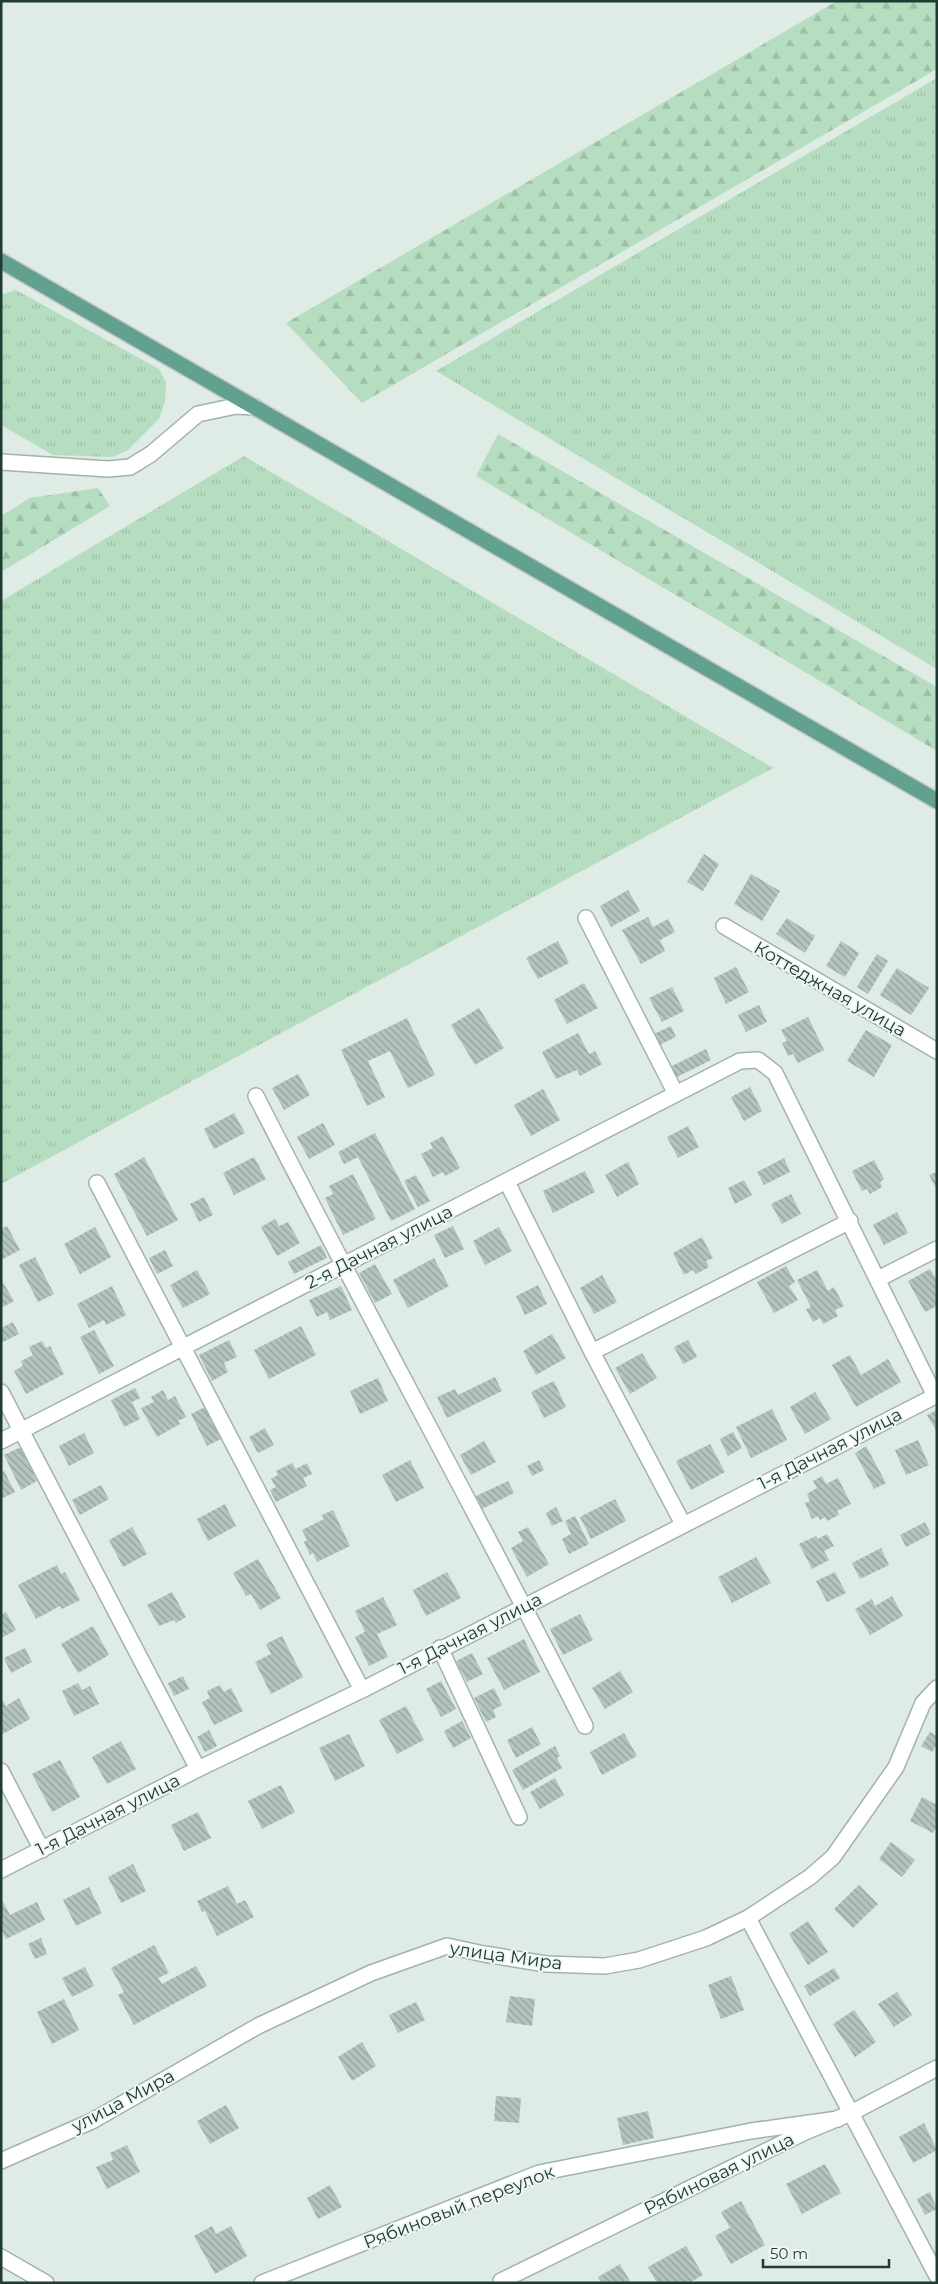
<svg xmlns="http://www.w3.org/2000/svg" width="938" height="2284" font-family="Montserrat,sans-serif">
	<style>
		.grass { fill: url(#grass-tufts) }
		.forest { fill: url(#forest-firs) }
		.building { fill: url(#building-back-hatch) }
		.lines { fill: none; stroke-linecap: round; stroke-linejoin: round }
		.minor-casing { stroke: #a2b3ac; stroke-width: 18 }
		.major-casing { stroke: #c1c8c6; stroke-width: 18 }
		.minor { stroke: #fff; stroke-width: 15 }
		.major { stroke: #62a190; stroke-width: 15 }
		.labels { text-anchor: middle; stroke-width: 4; stroke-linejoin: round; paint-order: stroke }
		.street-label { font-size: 18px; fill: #203b33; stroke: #eff7f3 }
	</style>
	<defs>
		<pattern id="grass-tufts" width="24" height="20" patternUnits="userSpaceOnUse" patternTransform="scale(1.25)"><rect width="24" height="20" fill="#b7ddc1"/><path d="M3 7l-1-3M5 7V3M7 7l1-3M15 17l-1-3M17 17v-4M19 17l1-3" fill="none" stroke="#9dbfa6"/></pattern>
		<pattern id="forest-firs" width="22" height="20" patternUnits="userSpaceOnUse" patternTransform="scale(1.25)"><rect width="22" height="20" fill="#b7ddc1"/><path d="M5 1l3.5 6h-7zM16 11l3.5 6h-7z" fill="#9dbfa6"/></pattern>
		<pattern id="building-back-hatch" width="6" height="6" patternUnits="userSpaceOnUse" patternTransform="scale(1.25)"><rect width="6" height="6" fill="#b4c5be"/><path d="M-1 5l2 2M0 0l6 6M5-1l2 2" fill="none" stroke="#92a19b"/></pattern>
	</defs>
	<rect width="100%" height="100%" fill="#dfebe5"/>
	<!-- grass -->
	<path class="grass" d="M937,78V669L436,371Z
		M16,290L159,369L166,382L165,402L159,419L128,450L113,457L53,455L1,425V295Z
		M244,456L773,768L1,1184V601Z"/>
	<!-- forest -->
	<path class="forest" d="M837,1H937V69L362,403L286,323Z
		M498,434L937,687V751L476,476Z
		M98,488L110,506L1,572V516L30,498Z"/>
	<!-- building -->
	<path class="building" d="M704,854L719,864L703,891L687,882Z
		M751,874L780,891L762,921L734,904Z
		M628,890L640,911L611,927L600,906Z
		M648,917L653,927L668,919L675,932L660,940L665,951L641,964L622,930Z
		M787,918L815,936L805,953L776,934Z
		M558,941L569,963L538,979L526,958Z
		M841,941L859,953L845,977L826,966Z
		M877,954L888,961L868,994L857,987Z
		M736,967L749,992L726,1004L714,978Z
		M897,968L929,988L911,1015L880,995Z
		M584,983L598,1008L567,1024L554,1000Z
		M672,987L684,1011L662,1022L649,998Z
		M759,1005L767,1022L746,1032L738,1015Z
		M479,1008L504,1048L475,1065L451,1025Z
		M808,1017L824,1050L798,1063L793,1054L788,1056L782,1043L787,1041L781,1030Z
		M407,1018L435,1075L408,1088L390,1051L368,1061L385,1097L367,1106L341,1050Z
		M671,1026L676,1037L659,1045L654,1034Z
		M866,1030L892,1045L874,1077L847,1061Z
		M578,1033L589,1054L595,1051L602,1064L580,1076L577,1070L556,1079L542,1052Z
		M706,1049L711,1060L675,1078L670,1067Z
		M298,1074L310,1095L284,1110L272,1088Z
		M750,1087L762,1111L744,1121L731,1097Z
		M543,1089L560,1120L531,1136L514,1105Z
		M234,1113L245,1133L214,1149L204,1129Z
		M323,1123L335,1145L309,1159L297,1137Z
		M688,1126L699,1147L678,1158L667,1137Z
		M375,1133L415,1209L391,1221L358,1157L344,1164L338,1152Z
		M443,1136L460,1168L445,1176L443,1172L433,1177L421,1154L433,1148L430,1143Z
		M144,1157L178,1220L147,1236L114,1174Z
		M254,1157L266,1179L234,1195L223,1173Z
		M784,1158L790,1172L764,1185L757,1172Z
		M874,1160L884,1179L880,1182L882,1187L870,1194L867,1189L862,1191L852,1171Z
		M628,1162L639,1184L617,1197L605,1175Z
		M585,1171L595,1192L553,1213L543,1191Z
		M937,1172V1190L929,1175Z
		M353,1174L376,1219L343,1235L325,1198L333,1194L329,1186Z
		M416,1175L430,1201L418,1207L404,1181Z
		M744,1180L752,1195L735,1204L728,1188Z
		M791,1194L801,1214L782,1224L771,1204Z
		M204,1197L213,1215L199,1222L190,1204Z
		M897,1212L908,1233L884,1245L873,1225Z
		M275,1219L279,1226L288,1222L300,1243L277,1256L261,1227Z
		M7,1226L20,1250L1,1260V1229Z
		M453,1226L464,1249L445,1258L434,1235Z
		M95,1227L111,1257L80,1274L64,1244Z
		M499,1227L512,1251L485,1265L473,1241Z
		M702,1237L713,1258L706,1261L709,1267L696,1274L693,1270L684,1275L673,1253Z
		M321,1245L327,1258L294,1274L288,1262Z
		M165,1250L173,1266L157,1274L149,1258Z
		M35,1257L54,1294L38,1302L19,1265Z
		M434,1258L449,1286L408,1308L393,1280Z
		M375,1264L392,1294L375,1303L359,1273Z
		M786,1266L795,1282L789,1286L798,1300L774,1313L757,1282Z
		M930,1269L937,1280V1306L925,1312L908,1281Z
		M197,1270L210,1294L183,1308L170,1285Z
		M817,1270L828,1291L834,1287L844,1306L835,1310L838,1316L823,1324L820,1318L813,1322L806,1309L811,1307L797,1280Z
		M602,1275L617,1302L594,1314L580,1288Z
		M1,1279L14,1301L1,1308Z
		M538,1285L547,1304L525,1315L516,1296Z
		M112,1286L126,1315L106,1325L104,1320L89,1328L77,1304Z
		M341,1286L352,1310L330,1320L327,1312L317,1317L309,1300Z
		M13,1322L19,1334L1,1343V1328Z
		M301,1326L316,1355L269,1379L254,1350Z
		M94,1330L114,1366L99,1374L80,1337Z
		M552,1334L566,1358L536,1375L523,1351Z
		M229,1340L237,1357L224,1363L228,1372L212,1381L199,1355Z
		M688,1340L697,1357L683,1364L674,1347Z
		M42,1341L46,1348L50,1346L64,1374L26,1394L14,1371L23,1366L21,1361L33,1355L29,1347Z
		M642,1353L657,1378L630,1394L615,1368Z
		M850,1355L861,1375L888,1359L901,1382L856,1407L832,1365Z
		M495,1377L502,1391L447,1418L437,1397L455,1389L458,1395Z
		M378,1378L388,1401L360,1414L350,1391Z
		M554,1381L566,1407L544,1418L531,1392Z
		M135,1388L140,1398L132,1402L140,1419L124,1427L111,1400Z
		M163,1390L168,1400L175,1396L186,1417L178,1421L180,1424L157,1437L141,1408L154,1402L151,1397Z
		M815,1392L831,1419L805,1434L790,1407Z
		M205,1407L221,1439L207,1446L191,1414Z
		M772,1409L787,1440L751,1458L736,1427Z
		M937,1410V1432L927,1415Z
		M265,1428L274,1445L258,1453L249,1437Z
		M733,1432L742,1448L728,1456L720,1439Z
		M84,1433L94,1453L69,1466L59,1446Z
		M918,1440L929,1465L906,1475L895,1450Z
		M484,1441L496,1462L471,1475L460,1455Z
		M710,1444L725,1472L691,1490L676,1461Z
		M866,1446L886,1483L874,1489L855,1453Z
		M21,1447L37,1481L21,1490L4,1455Z
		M410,1460L424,1488L396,1502L382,1475Z
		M539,1460L544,1470L532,1476L527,1466Z
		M292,1463L296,1469L307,1463L312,1474L303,1478L307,1486L276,1502L270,1490L276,1487L271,1479L278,1475L276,1471Z
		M4,1471L15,1492L1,1499V1472Z
		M822,1476L826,1484L838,1478L851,1504L837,1511L839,1515L827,1521L825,1517L820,1520L818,1516L812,1519L805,1503L810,1501L807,1494L817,1488L813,1481Z
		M508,1481L514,1493L482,1509L476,1496Z
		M101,1485L109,1499L80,1515L72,1500Z
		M615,1499L626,1521L591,1539L580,1517Z
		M225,1504L236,1526L208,1541L197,1519Z
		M556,1507L563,1521L552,1526L546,1513Z
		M333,1510L350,1546L317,1562L313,1553L310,1555L304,1542L307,1540L302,1530L324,1519L322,1515Z
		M575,1516L589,1544L569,1554L562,1539L571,1534L565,1521Z
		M925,1522L931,1534L906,1547L900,1535Z
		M132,1527L147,1554L123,1567L109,1540Z
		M528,1527L549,1564L527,1577L511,1548L523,1541L518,1532Z
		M827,1534L834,1546L824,1551L829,1560L812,1569L799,1544L816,1536L818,1539Z
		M881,1548L889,1565L860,1579L852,1563Z
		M756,1557L771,1583L732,1603L718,1577Z
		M258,1559L281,1598L260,1610L251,1594L246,1596L233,1573Z
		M57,1565L61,1574L65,1572L80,1600L62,1609L60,1606L36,1619L18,1585Z
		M447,1572L461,1598L426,1616L413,1590Z
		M835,1572L846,1593L827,1602L816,1581Z
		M172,1592L186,1617L176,1623L174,1620L159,1626L147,1605Z
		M892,1596L903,1616L870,1635L855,1609L872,1599L875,1606Z
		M383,1597L397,1625L377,1634L388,1657L369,1666L355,1637L365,1632L355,1611Z
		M6,1612L16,1630L1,1638V1615Z
		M580,1614L593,1640L563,1655L550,1629Z
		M93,1626L109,1655L78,1673L61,1644Z
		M282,1636L303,1677L271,1694L255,1662L271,1654L266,1644Z
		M524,1639L540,1672L504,1690L487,1658Z
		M25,1648L32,1662L11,1673L4,1658Z
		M472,1653L483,1674L467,1682L456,1661Z
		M620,1671L633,1692L605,1709L592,1688Z
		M183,1676L189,1689L174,1696L168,1683Z
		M441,1681L456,1709L441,1717L426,1689Z
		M78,1683L82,1690L90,1686L99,1704L74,1716L62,1691Z
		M220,1685L224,1692L231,1688L243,1711L214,1725L202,1702L210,1698L207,1691Z
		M494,1688L502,1705L493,1710L496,1717L486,1722L474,1698Z
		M1,1698L6,1706L19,1698L30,1719L1,1735Z
		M406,1706L424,1740L397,1754L379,1720Z
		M462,1721L471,1738L453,1748L444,1731Z
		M532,1727L541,1744L516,1758L507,1740Z
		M209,1730L217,1746L205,1752L197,1737Z
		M930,1732L937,1736V1744L932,1752L921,1746Z
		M624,1733L637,1756L602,1775L590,1752Z
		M349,1734L365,1766L335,1781L319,1748Z
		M121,1741L136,1769L107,1784L92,1757Z
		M555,1746L560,1756L557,1758L562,1768L523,1790L512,1770Z
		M60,1760L80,1797L52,1812L32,1774Z
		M555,1778L564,1795L540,1809L530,1792Z
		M281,1785L295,1812L262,1829L248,1801Z
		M922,1797L937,1805V1826L933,1833L910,1821Z
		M198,1812L211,1838L184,1851L171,1825Z
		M891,1842L915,1860L902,1877L879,1859Z
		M133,1864L146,1891L121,1903L108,1877Z
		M859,1885L878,1904L853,1928L834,1909Z
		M228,1886L237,1904L245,1900L254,1917L217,1936L205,1911L202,1912L197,1901Z
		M89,1887L102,1913L76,1926L63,1900Z
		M1,1898L10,1915L37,1902L45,1920L6,1939L1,1929Z
		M808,1921L828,1952L808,1965L789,1934Z
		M41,1938L47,1954L35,1959L28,1944Z
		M154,1945L169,1973L158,1978L162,1984L196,1966L207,1986L134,2025L118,1995L124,1992L111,1968Z
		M85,1967L94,1986L72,1997L62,1978Z
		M834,1968L840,1978L810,1996L804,1986Z
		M731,1976L744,2010L721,2019L708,1985Z
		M897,1992L912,2015L894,2027L878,2004Z
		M510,1996L535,1999L532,2026L506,2022Z
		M64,1999L79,2030L52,2044L37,2012Z
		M416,2002L425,2020L398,2033L389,2015Z
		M854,2010L876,2042L855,2057L833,2024Z
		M362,2042L376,2066L352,2081L338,2057Z
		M496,2096L521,2098L519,2123L494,2121Z
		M226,2105L239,2128L210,2144L197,2121Z
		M648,2111L654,2138L623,2145L617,2118Z
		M924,2123L937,2150L913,2163L899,2137Z
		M127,2145L140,2172L107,2189L96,2167L113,2160L110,2153Z
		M825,2164L841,2193L802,2214L786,2184Z
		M330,2185L342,2207L318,2219L307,2198Z
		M930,2192L937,2209L925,2215L917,2199Z
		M741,2201L765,2245L731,2264L715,2236L730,2228L721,2212Z
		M212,2226L216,2234L231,2226L247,2256L215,2274L194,2236Z
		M686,2246L703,2275L689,2283H657L648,2267Z
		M620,2264L631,2283H602L598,2277Z"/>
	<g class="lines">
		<!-- minor casing -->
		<g class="minor-casing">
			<path id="minor" d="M1,462L108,469L130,467L151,454L198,414L236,406L255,407
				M586,918L676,1094
				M724,926L937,1051
				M256,1096C363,1307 478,1514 585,1726
				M507,1182L592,1352L683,1524
				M97,1183L362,1690
				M878,1279L937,1249
				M592,1352L850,1221
				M1,1392L198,1769
				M1,1441L740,1061L758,1060L775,1073L935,1396
				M440,1648L519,1817
				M1,1771L42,1850
				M1,1870L198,1769L362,1690L937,1395
				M748,1918L937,2276
				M1,2161L92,2121L258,2026L371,1973L447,1946L484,1954L546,1964L605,1966L639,1960L706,1938L748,1918L810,1877L833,1857L896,1767L923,1703L937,1688
				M1,2257L46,2283
				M501,2281L805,2132L851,2113L937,2068
				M262,2283L539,2173L751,2131L838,2119"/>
		</g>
		<!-- major casing -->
		<g class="major-casing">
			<path id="major" d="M1,261L937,801"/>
		</g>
		<!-- minor -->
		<use href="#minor" class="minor"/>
		<!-- major -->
		<use href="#major" class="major"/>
	</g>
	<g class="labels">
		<!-- street labels -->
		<g class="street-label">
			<text transform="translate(830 989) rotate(30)" y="6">Коттеджная улица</text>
			<text transform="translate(379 1247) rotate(-27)" y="6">2-я Дачная улица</text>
			<text transform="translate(830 1449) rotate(-27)" y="6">1-я Дачная улица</text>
			<text transform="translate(470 1634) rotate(-27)" y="6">1-я Дачная улица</text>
			<text transform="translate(108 1815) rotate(-27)" y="6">1-я Дачная улица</text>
			<text transform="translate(506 1956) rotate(8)" y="6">улица Мира</text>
			<text transform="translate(123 2101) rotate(-28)" y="6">улица Мира</text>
			<text transform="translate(719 2174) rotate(-26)" y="6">Рябиновая улица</text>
			<text transform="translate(459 2207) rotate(-21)" y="6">Рябиновый переулок</text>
		</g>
	</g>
	<!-- border -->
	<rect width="938" height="2284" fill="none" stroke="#203b33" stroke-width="5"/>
	<!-- scale -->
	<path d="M763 2259v8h126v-8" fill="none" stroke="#203b33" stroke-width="2.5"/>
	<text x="770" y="2259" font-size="15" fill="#203b33" stroke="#eff7f3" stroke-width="4" paint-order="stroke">50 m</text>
</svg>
